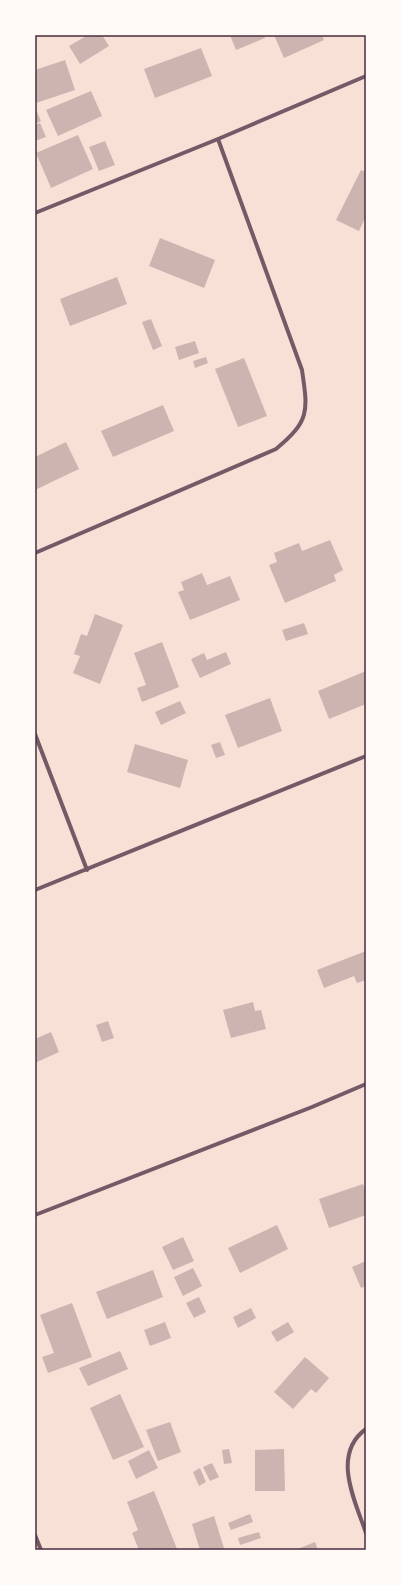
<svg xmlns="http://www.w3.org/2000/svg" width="401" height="1585" font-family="'Fira Sans',sans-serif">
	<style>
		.building { fill: #ccb4b1 }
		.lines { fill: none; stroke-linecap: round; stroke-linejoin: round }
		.minor { stroke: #755966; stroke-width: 4 }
		.neatline { fill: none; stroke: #4a2c40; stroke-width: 1.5 }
	</style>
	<rect width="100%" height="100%" fill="#f7e1d7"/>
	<!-- building -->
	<path class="building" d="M88,35H102L109,46L80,64L69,46Z
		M230,35H264L265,38L236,50Z
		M274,35H322L324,40L284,58Z
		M201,48L212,76L155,98L144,69Z
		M65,60L75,90L36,103L35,70Z
		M91,91L102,116L58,136L46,110Z
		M35,107L41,121L35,124Z
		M40,123L46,137L35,141V125Z
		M78,135L93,169L51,188L36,153Z
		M105,141L115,165L99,171L89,147Z
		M361,170L366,172V216L359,231L336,220Z
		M160,238L215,260L204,288L149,266Z
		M117,277L127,304L70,326L60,299Z
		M151,319L162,346L153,350L142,322Z
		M195,341L199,353L179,360L175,347Z
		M206,357L208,363L195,368L193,361Z
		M244,358L267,416L238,427L215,369Z
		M163,405L174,431L113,457L101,431Z
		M66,442L79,469L35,490V457Z
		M330,540L343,570L334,575L336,581L285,603L269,565L277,562L274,553L299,543L302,551Z
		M202,573L207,585L230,576L240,600L190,620L178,592L184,590L181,582Z
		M95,614L123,625L100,684L73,673L80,656L74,654L81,634L87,636Z
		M304,623L308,634L286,641L282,630Z
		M162,642L179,687L142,702L137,688L146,685L134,653Z
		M226,652L231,664L200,678L191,659L204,653L207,660Z
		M366,671V704L329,719L318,691Z
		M270,698L282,731L238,748L225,715Z
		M180,701L186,713L161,725L155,712Z
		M220,742L225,755L216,758L211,745Z
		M135,744L188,760L180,788L127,772Z
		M366,951V980L357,983L354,976L324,988L317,970Z
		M253,1002L255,1011L261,1010L266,1029L231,1038L223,1010Z
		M108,1021L114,1038L102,1042L96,1025Z
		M51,1032L59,1052L35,1063V1039Z
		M363,1184L366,1194V1215L329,1228L319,1199Z
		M277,1225L288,1249L240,1273L228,1248Z
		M183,1237L194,1261L173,1270L162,1247Z
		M366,1261V1286L361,1288L352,1267Z
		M193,1268L202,1286L183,1296L174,1277Z
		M153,1270L163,1297L107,1319L96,1292Z
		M199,1297L206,1312L194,1318L186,1303Z
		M72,1303L92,1357L48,1373L42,1357L54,1353L40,1315Z
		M251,1308L256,1318L238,1328L233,1317Z
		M165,1322L171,1338L150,1346L144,1330Z
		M288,1322L294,1332L277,1342L271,1332Z
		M120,1351L128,1369L88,1386L79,1368Z
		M305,1357L329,1378L316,1393L311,1389L293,1409L274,1392Z
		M120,1394L144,1447L113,1460L90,1408Z
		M170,1422L181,1452L158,1461L146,1430Z
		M229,1449L232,1463L224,1464L222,1450Z
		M284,1449L285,1491H255V1450Z
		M149,1450L158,1468L136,1479L128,1461Z
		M212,1463L219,1477L210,1481L203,1467Z
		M200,1468L206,1482L199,1486L193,1472Z
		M154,1491L177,1549L174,1550H148L147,1548L139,1550L132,1533L138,1530L127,1502Z
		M250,1514L253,1522L231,1530L228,1523Z
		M214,1516L224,1548L217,1550H200L192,1524Z
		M259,1532L261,1538L240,1545L238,1538Z
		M315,1542L318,1550H295Z"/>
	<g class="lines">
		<!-- minor -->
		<path class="minor" d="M35,213L218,139L366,76
			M35,553L276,449C310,421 308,411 302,370L218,139
			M35,734L87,870
			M35,890L366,756
			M35,1215L312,1107L366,1084
			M366,1429C331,1454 355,1501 366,1533
			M35,1535L41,1550"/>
	</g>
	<!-- border -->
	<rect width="401" height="1585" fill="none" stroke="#fffaf5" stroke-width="72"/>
	<rect x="36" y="36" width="329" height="1513" class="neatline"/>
</svg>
